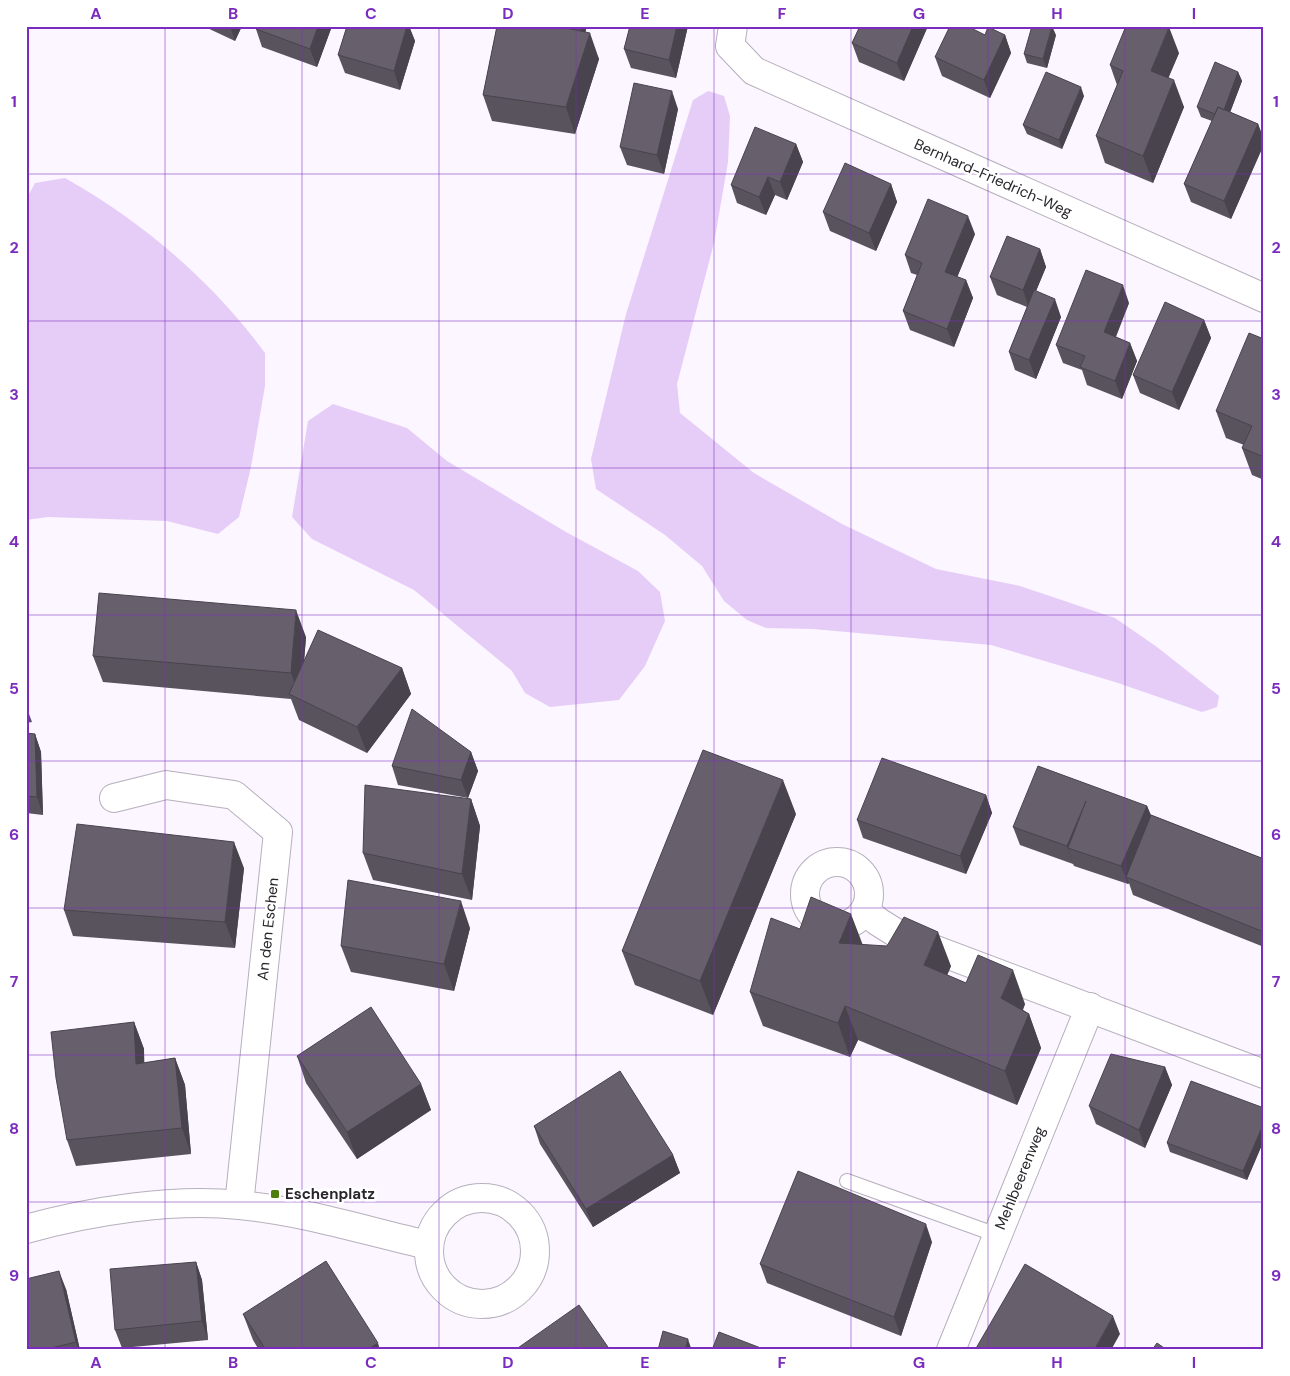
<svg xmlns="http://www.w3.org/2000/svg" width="1290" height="1376" font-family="'DM Sans',sans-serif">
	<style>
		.green { fill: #e6cdf8 }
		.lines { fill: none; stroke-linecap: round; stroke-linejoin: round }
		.service-casing { stroke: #b7afbc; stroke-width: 16 }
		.minor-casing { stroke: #b7afbc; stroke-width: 30 }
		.service { stroke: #fff; stroke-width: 14 }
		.minor { stroke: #fff; stroke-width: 28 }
		.wall { fill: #59535d }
		.shaded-wall { fill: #48434c }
		.building { fill: #67606c; stroke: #48434c }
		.grid { fill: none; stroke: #7b2cbf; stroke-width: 1; stroke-opacity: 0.55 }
		.poi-dot { fill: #4e7f0e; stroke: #fff; stroke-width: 2 }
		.labels { text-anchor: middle; stroke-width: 5; stroke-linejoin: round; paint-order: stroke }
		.street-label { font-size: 15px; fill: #29262c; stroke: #fff }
		.poi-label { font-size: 15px; font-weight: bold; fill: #29262c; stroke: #fff; text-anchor: start }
		.neatline { fill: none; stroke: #7b2cbf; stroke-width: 2 }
		.grid-label { font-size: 16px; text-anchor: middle; font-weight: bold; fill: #7b2cbf }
	</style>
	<rect width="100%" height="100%" fill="#fbf6ff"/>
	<!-- green -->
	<path class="green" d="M708,91L724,96L730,116L728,162L714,243L677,384L680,413L754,473L842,524L936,569L1020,586L1115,618L1157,647L1219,696L1217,707L1202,712L1115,682L991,645L813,629L766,628L747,620L724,601L702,566L665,535L596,489L591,459L626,314L693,100Z
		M65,178C142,221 212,281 265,353V386L251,467L239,517L218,534L167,521L48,517L26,520V200L35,183Z
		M333,404L407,428L447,461L566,532L638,571L660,592L665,621L645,666L619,700L550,707L525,693L512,671L414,590L312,539L292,517L308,421Z"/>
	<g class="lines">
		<!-- service casing -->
		<g class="service-casing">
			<path id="service" d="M847,1181L997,1235"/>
		</g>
		<!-- minor casing -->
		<g class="minor-casing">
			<path id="minor" d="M733,26L730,46L754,71L1264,298
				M114,798L166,785L234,795L278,832L239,1205
				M805 894a32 32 0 1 1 64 0a32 32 0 1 1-64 0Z
				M865,910L877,921L904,938L1264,1074
				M429 1251a53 53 0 1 1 106 0a53 53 0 1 1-106 0Z
				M26,1229C91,1211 172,1198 240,1205C303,1211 366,1231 428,1245
				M951,1350L1090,1007"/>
		</g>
		<!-- service -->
		<use href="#service" class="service"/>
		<!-- minor -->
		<use href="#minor" class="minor"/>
	</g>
	<!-- wall -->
	<path class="wall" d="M203,26H242L235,41Z
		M332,26L317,67L262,47L256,29Z
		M347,26H409L415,41L400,90L345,73L338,55Z
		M497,26H587L585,32L599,59L575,134L492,121L483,95Z
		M630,26H688L676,78L631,68L624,49Z
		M860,26H928L904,81L859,62L852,43Z
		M985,35H1005L1011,53L990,98L942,76L935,57Z
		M1056,35L1047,68L1027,63L1024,54Z
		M1179,53L1168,78L1184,107L1153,183L1105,163L1096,136L1117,85L1110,65Z
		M1238,72L1242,81L1230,112L1258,124L1264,140V144L1231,219L1191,202L1184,184L1212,121L1201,117L1197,107Z
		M1084,96L1062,149L1027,134L1023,125Z
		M678,109L664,174L627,165L620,147Z
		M796,144L803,162L787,200L775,195L766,215L737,203L731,185Z
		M891,184L897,202L876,251L830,231L823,212Z
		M975,234L957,277L966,280L973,298L954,347L910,330L903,311L917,275L911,273L905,255Z
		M1040,249L1046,267L1036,291L1061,317L1036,379L1015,370L1009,352L1027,307L997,295L990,277Z
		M1129,303L1116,337L1130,343L1137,361L1122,399L1087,385L1082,370L1063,363L1056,345Z
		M1204,320L1211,338L1179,410L1140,393L1133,375Z
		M1264,339V480L1252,475L1242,448L1244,445L1226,438L1216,411Z
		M306,637L304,661L402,668L411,694L367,753L299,720L291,699L103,682L93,656Z
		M26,706L32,722L26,723Z
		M26,733L35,734L41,752L43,815L26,813Z
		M471,752L478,771L468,798L398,785L392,766Z
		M986,795L992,813L966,874L863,838L857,820Z
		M471,799L480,826L472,900L373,880L363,853Z
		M1147,806L1151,815L1264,859V947L1133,895L1129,883L1128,884L1074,866L1073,864L1020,845L1013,827Z
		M796,814L713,1015L635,985L622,951Z
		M244,868L235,948L73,936L64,910Z
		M470,928L454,991L351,972L341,946Z
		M800,929L951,966L947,975L966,983L1025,1004L1023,1010L1029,1014L1041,1048L1017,1105L858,1040L850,1057L763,1026L750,992Z
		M134,1022L144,1049V1063L175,1058L185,1085L191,1154L76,1166L67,1140Z
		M297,1056L421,1084L431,1110L357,1159L306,1083Z
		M1165,1067L1172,1085L1145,1148L1096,1124L1089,1106Z
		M1264,1108V1140L1247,1180L1170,1152L1167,1143Z
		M534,1126L673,1155L680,1173L593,1227L540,1144Z
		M932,1242L901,1336L767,1283L760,1264Z
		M196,1262L202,1280L208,1340L122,1348L115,1330Z
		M66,1289L80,1350H26Z
		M243,1314L380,1350H259L253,1340Z"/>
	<!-- shaded-wall -->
	<path class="shaded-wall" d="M230,26H242L235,41Z
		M318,26H332L317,67L310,49Z
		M407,26H409L415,41L400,90L394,71Z
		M579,26H587L584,38Z
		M677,26H688L676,78L669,60Z
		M913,26H928L904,81L897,63Z
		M1052,26L1056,35L1047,68L1043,59Z
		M1169,27L1179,53L1160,98L1151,71Z
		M590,33L599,59L575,134L566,107Z
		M1005,35L1011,53L990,98L984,80Z
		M1238,72L1242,81L1225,126L1221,116Z
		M1174,80L1184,107L1153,183L1143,156Z
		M1081,87L1084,96L1062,149L1059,140Z
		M672,91L678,109L664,174L657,155Z
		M1258,124L1264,140V144L1231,219L1224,201Z
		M796,144L803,162L787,200L780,182Z
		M768,177L775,195L766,215L759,197Z
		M891,184L897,202L876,251L869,233Z
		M968,216L975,234L952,290L945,272Z
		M1040,249L1046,267L1029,308L1023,290Z
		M966,280L973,298L954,347L947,329Z
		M1123,285L1129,303L1110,350L1104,332Z
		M1055,299L1061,317L1036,379L1029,360Z
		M1204,320L1211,338L1179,410L1172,392Z
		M1130,343L1137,361L1122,399L1115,381Z
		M296,610L306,637L301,700L291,673Z
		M402,668L411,694L367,753L357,727Z
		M35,734L41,752L43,815L37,797Z
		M471,752L478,771L468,798L461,780Z
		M783,780L796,814L713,1015L700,981Z
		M986,795L992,813L966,874L960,856Z
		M471,799L480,826L472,900L462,874Z
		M1086,801L1068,848L1073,864L1067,846Z
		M1147,806L1154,824L1126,877L1129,883L1128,884L1121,866Z
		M234,842L244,868L235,948L225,922Z
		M461,901L470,928L454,991L444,964Z
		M851,914L864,948L839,943Z
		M938,932L951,966L937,999L924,965Z
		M1013,970L1025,1004L1013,1032L1001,998Z
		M845,1006L858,1040L850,1057L838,1023Z
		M1029,1014L1041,1048L1017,1105L1005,1071Z
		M134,1022L144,1049L145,1091L136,1064Z
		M175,1058L185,1085L191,1154L182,1128Z
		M1165,1067L1172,1085L1145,1148L1139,1130Z
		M421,1084L431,1110L357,1159L347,1132Z
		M1264,1123V1140L1247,1180L1243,1171Z
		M673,1155L680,1173L593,1227L586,1209Z
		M926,1224L932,1242L901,1336L894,1317Z
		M196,1262L202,1280L208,1340L202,1321Z
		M59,1271L66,1289L80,1350H79L76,1342Z
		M1113,1316L1120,1334L1111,1350H1094Z
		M688,1339L691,1348V1350H685Z
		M378,1343L380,1350H366Z"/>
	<!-- building -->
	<path class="building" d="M257,26H318L310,49L256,29Z
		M347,26H407L394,71L338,55Z
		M497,26H557L590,33L566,107L483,95Z
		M630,26H677L669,60L624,49Z
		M860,26H913L897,63L852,43Z
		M950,26H967L985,35L988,27L1005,35L984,80L935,57Z
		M1032,26H1052L1043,59L1024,54Z
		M1126,26L1169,27L1151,71L1174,80L1143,156L1096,136L1123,71L1110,65Z
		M1215,62L1238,72L1224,110L1218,107L1215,114L1197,107Z
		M1046,72L1081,87L1059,140L1023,125Z
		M634,83L672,91L657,155L620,147Z
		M1218,107L1258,124L1224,201L1184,184Z
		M755,127L796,144L780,182L768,177L759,197L731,185Z
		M845,163L891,184L869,233L823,212Z
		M928,199L968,216L945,272L966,280L947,329L903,311L922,263L905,255Z
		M1007,236L1040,249L1023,290L990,277Z
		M1086,270L1123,285L1104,332L1130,343L1115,381L1080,367L1085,356L1056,345Z
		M1034,290L1055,299L1029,360L1009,352Z
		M1165,302L1204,320L1172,392L1133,375Z
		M1249,333L1264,339V457L1242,448L1252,426L1216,411Z
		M99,593L296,610L291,673L93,656Z
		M318,630L402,668L357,727L289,694Z
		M412,709L471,752L461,780L392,766Z
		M26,733L35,734L37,797L26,796Z
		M703,750L783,780L700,981L622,951Z
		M882,758L986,795L960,856L857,820Z
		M1038,766L1147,806L1121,866L1068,848L1086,801L1067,846L1013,827Z
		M365,785L471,799L462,874L363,853Z
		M1151,815L1264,859V932L1126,877Z
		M77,824L234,842L225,922L64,910Z
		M348,880L461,901L444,964L341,946Z
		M811,897L851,914L839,943L887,946L904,917L938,932L924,965L966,983L978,955L1013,970L1001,998L1029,1014L1005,1071L845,1006L838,1023L750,992L771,918L800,929Z
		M371,1007L421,1084L347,1132L297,1056Z
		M134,1022L136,1064L175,1058L182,1128L67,1140L56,1078L51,1032Z
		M1111,1054L1165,1067L1139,1130L1089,1106Z
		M620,1071L673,1155L586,1209L534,1126Z
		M1191,1081L1264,1108V1123L1243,1171L1167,1143Z
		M798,1171L926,1224L894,1317L760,1264Z
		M326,1261L378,1343L366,1350H266L243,1314Z
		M196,1262L202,1321L115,1330L110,1269Z
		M1025,1264L1113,1316L1094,1350H975Z
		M59,1271L76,1342L43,1350H26V1279Z
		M579,1305L610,1350H515Z
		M663,1331L688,1339L685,1350H658Z
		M719,1332L766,1350H712Z
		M1157,1343L1167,1350H1152Z"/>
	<!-- grid -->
	<path class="grid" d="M165,26V1350M302,26V1350M439,26V1350M576,26V1350M714,26V1350M851,26V1350M988,26V1350M1125,26V1350M26,174H1264M26,321H1264M26,468H1264M26,615H1264M26,761H1264M26,908H1264M26,1055H1264M26,1202H1264"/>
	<!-- markers -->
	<rect class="poi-dot" x="270" y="1189" width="10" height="10" rx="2.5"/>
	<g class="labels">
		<!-- street labels -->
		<g class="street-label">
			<text transform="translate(993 178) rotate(24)" y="5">Bernhard-Friedrich-Weg</text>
			<text transform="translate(268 929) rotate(-84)" y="5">An den Eschen</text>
			<text transform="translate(1020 1178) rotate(-68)" y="5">Mehlbeerenweg</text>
		</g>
		<!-- poi labels -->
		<g class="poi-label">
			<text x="285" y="1199">Eschenplatz</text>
		</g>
	</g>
	<!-- border -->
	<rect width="1290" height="1376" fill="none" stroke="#ffffff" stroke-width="55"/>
	<rect x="28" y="28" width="1234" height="1320" class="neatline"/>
	<g class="grid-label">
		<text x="96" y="19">A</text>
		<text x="233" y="19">B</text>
		<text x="371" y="19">C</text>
		<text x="508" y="19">D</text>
		<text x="645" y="19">E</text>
		<text x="782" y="19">F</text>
		<text x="919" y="19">G</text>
		<text x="1057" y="19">H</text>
		<text x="1194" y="19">I</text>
		<text x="14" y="107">1</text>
		<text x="1276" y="107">1</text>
		<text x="14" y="253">2</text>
		<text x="1276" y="253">2</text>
		<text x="14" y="400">3</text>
		<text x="1276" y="400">3</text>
		<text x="14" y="547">4</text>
		<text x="1276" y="547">4</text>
		<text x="14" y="694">5</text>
		<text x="1276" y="694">5</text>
		<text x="14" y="840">6</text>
		<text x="1276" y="840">6</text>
		<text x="14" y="987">7</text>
		<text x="1276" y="987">7</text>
		<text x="14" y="1134">8</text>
		<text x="1276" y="1134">8</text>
		<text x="14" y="1281">9</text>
		<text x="1276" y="1281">9</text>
		<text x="96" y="1368">A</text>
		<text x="233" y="1368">B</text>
		<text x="371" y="1368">C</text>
		<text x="508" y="1368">D</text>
		<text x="645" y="1368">E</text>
		<text x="782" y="1368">F</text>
		<text x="919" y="1368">G</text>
		<text x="1057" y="1368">H</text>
		<text x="1194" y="1368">I</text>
	</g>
</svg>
